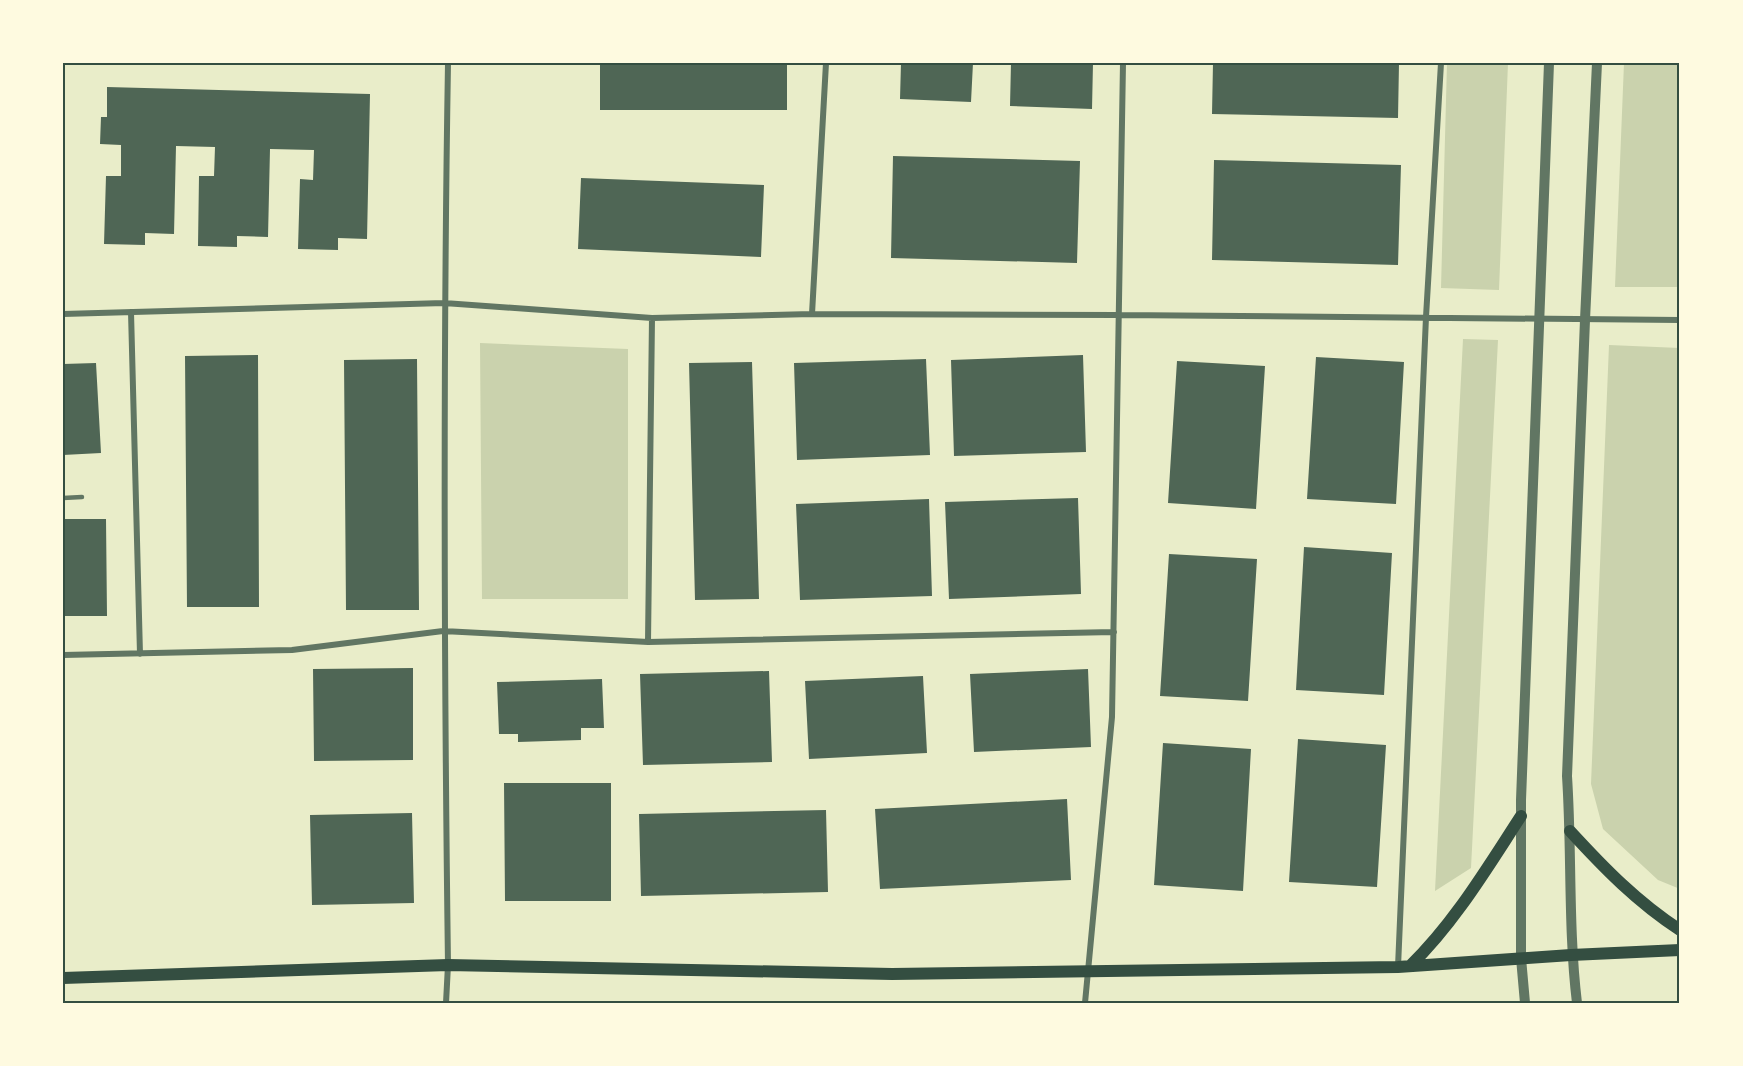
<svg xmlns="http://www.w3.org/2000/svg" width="1743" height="1066" font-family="'Source Sans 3',sans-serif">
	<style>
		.green { fill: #cad2ad }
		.building { fill: #4f6655 }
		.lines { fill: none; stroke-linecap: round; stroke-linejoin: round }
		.service { stroke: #617663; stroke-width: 4.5 }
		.minor { stroke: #617663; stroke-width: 6 }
		.tertiary { stroke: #617663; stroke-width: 10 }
		.secondary { stroke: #344e41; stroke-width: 12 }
		.neatline { fill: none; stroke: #344e41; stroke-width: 2 }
	</style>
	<rect width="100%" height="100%" fill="#e9edc9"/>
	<!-- green -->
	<path class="green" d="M1447,63H1508L1499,290L1441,288Z
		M1624,63H1680V287H1615Z
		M1463,339L1498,340L1471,868L1435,891Z
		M480,343L628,349V599H482Z
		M1609,345L1680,348V889L1658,880L1603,829L1591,784Z"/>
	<!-- building -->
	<path class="building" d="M600,63H787V110H600Z
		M901,63H973L971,102L900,99Z
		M1011,63H1093L1092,109L1010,106Z
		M1213,63H1399L1398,118L1212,114Z
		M107,87L370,94L367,239L338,238V250L298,249L300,179L313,180L314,150L270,149L268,237L237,236V247L198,246L199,176H214L215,147L176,146L174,234L145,233V245L104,244L106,176H121V145L100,144L101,117H107Z
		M893,156L1080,161L1077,263L891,258Z
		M1214,160L1401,165L1398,265L1212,260Z
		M581,178L764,185L761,257L578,249Z
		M258,355L259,607H187L185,356Z
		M1083,355L1086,452L954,456L951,360Z
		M1316,357L1404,362L1396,504L1307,499Z
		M417,359L419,610H346L344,360Z
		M926,359L930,455L797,460L794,363Z
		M1177,361L1265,366L1256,509L1168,503Z
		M752,362L759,599L695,600L689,363Z
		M96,363L101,453L63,455V364Z
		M1078,498L1081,594L949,599L945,502Z
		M929,499L932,596L800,600L796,504Z
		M63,519H106L107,616H63Z
		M1304,547L1392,553L1384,695L1296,690Z
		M1169,554L1257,559L1248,701L1160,696Z
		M413,668V760L314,761L313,669Z
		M1088,669L1091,747L974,752L970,674Z
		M769,671L772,762L643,765L640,674Z
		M923,676L927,753L809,759L805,681Z
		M602,679L604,728H581V740L518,742V734H499L497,682Z
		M1298,739L1386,745L1377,887L1289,882Z
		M1163,743L1251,749L1243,891L1154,885Z
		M504,783H611V901H505Z
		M1067,799L1071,880L880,889L875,809Z
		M826,810L828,892L641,896L639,814Z
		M412,813L414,903L312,905L310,815Z"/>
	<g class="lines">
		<!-- service -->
		<path class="service" d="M63,498L82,497"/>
		<!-- minor -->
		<path class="minor" d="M131,312L140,654
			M63,314L444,303L652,318L812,314L1118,315L1680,320
			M812,314L826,63
			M648,642L652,318
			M63,655L292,650L443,631L648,642L1114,632
			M1398,967L1426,317L1441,63
			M446,1003L448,965C444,664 443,364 448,63
			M1085,1003L1112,717L1123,63"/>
		<!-- tertiary -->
		<path class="tertiary" d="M1525,1003L1521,958V800L1549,63
			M1577,1003C1568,928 1572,852 1567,776L1585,320L1597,63"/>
		<!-- secondary -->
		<path class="secondary" d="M1570,831C1604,868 1637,902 1680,930
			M1410,966C1455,922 1487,868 1521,816
			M63,978L448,965L892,974L1398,967L1571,955L1680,950"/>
	</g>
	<!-- border -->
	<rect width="1743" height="1066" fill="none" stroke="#fefae0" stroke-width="129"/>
	<rect x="64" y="64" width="1614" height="938" class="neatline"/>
</svg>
